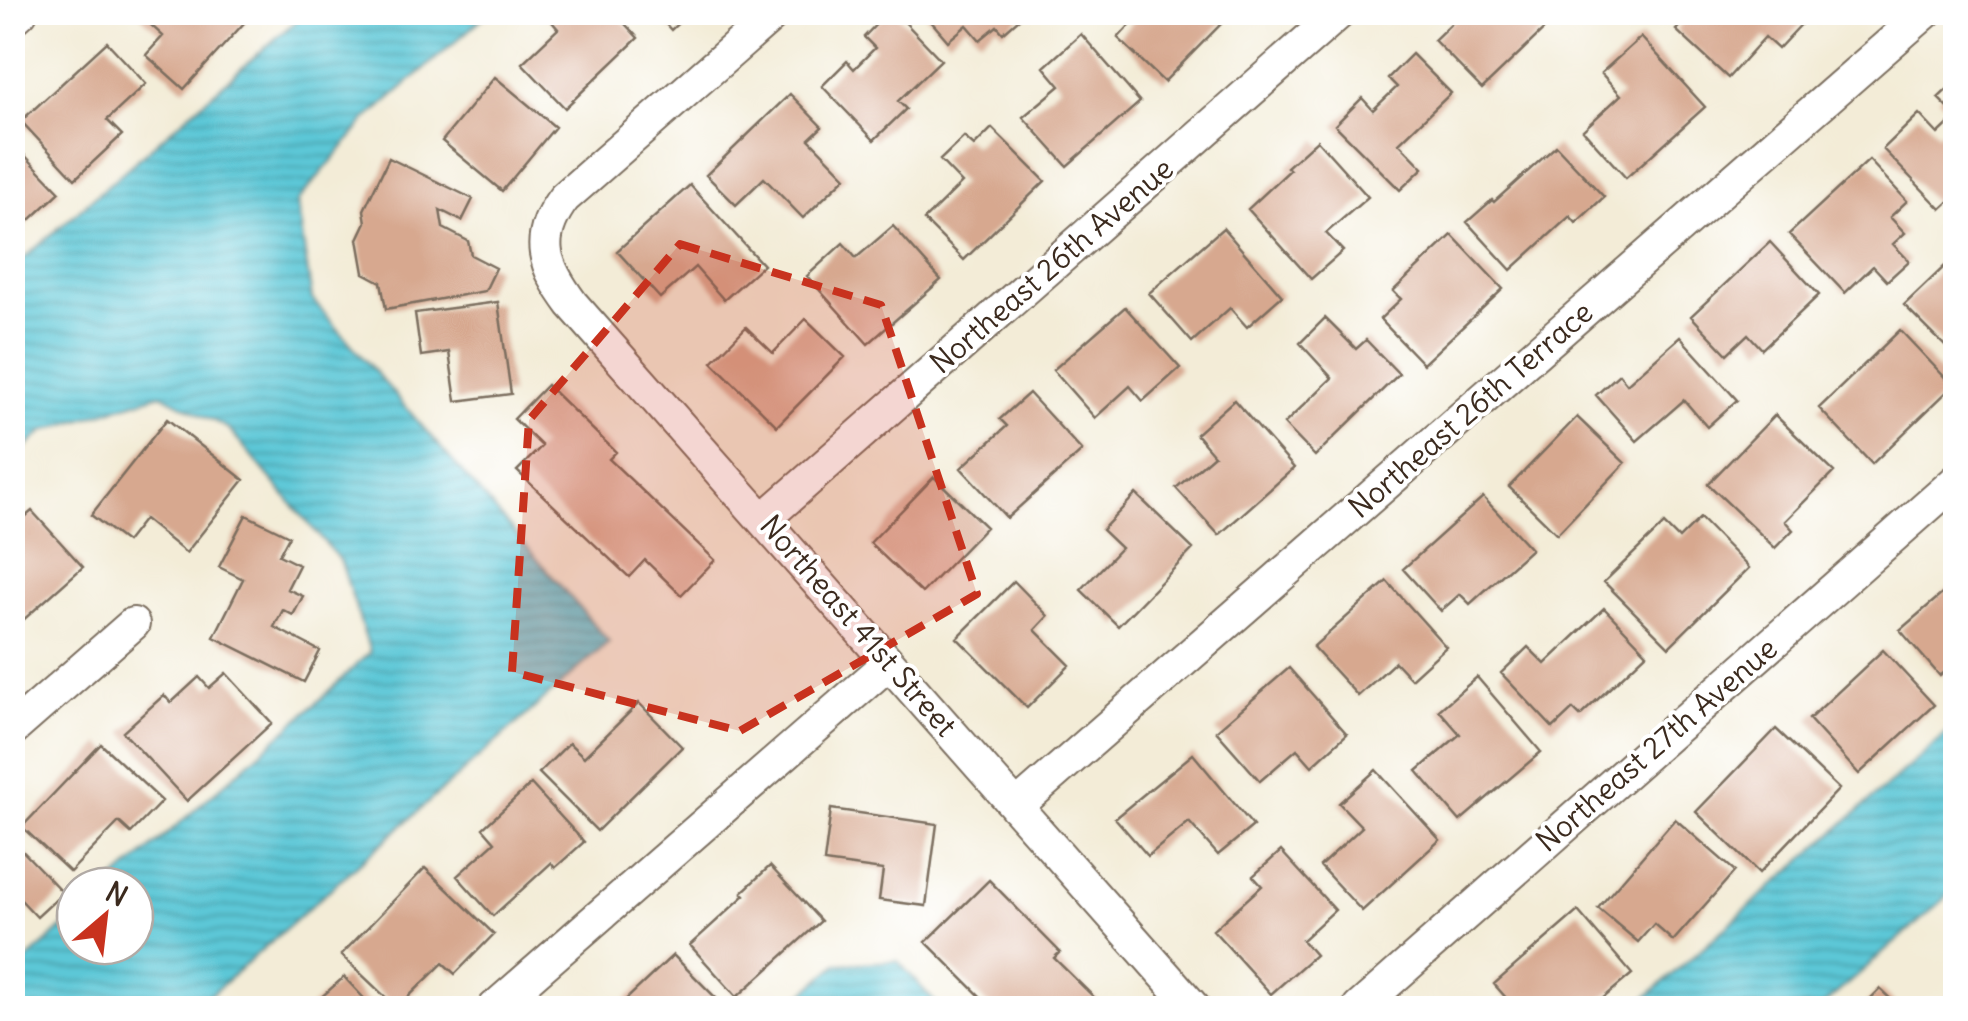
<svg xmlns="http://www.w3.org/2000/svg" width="1968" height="1021" font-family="Delius,sans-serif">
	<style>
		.water { fill: url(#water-rules); stroke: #4c787a; stroke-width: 2.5 }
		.building { fill: #d7a88f }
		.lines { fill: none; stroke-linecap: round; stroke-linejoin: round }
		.minor-casing { stroke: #7b6e5f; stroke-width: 36 }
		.minor { stroke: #fff; stroke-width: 32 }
		.marked { fill: #c8321e; fill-opacity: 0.2; stroke: #c8321e; stroke-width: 8; stroke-dasharray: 20 12; stroke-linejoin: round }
		.labels { text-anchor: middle; stroke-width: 8; stroke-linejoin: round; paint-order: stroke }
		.street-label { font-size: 30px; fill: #3b2a1e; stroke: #fff }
	</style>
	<defs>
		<pattern id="water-rules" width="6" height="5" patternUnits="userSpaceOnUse" patternTransform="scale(2.5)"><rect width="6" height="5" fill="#5cc7d7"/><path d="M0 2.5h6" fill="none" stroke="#4da2ae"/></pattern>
	</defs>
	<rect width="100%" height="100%" fill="#fff"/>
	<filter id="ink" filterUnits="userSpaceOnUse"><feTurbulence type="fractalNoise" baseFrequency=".01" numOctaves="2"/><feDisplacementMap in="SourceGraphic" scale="20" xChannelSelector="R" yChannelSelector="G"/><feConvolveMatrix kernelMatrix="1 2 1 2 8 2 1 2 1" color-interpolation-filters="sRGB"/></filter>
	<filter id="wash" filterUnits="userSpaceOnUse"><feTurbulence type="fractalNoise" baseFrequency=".0048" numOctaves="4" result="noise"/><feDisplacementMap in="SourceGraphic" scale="40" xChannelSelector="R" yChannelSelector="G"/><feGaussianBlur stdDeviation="2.25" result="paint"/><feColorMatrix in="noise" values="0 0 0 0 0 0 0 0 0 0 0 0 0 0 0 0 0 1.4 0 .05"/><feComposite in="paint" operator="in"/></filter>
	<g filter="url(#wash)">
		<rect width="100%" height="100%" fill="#f3ecd7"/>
		<!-- water -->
		<path class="water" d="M306,12L488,13L368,118L297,202L312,299L609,642L196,1008H13V973L75,916V946H135V886H108L320,700L370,652L341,562L229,429L161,394L44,431L13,459V268Z
			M1955,726V890L1820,1008H1634Z
			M898,961L940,1008H787L837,964Z"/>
		<g id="blocks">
			<!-- building -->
			<path class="building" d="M145,12H254L184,89L146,55L163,36L141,16Z
				M553,12H614L638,38L565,108L522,63L558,29L548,17Z
				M655,12H690L671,30Z
				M888,12H895L941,60L898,101L906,109L874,140L822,86L847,61L854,69L875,48L864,37Z
				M923,12H1027L1003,33L997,26L980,40L967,25L948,41Z
				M1142,12H1226L1229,16L1164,82L1118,38Z
				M1463,12H1550L1556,18L1482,89L1434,40Z
				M1693,12H1804L1808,17L1778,49L1765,37L1728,78L1676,30Z
				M1081,34L1140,102L1067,166L1023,117L1060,86L1044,67Z
				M1641,37L1705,107L1626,178L1583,130L1621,95L1601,73Z
				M107,42L146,84L107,120L122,135L75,179L21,121Z
				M1412,54L1451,93L1399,143L1423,168L1400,190L1335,125L1362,98L1373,110L1397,87L1388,78Z
				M495,77L555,127L502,191L442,141Z
				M1956,81V116L1938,98Z
				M790,94L822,127L809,139L846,177L803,218L764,178L736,205L706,175Z
				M1919,114L1938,134L1956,117V195L1941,209L1883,149Z
				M992,128L1045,181L964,260L924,220L962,183L940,160L964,137L974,146Z
				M1317,140L1368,197L1326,233L1343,251L1311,279L1248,209L1290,170L1287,167Z
				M12,142L60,192L17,232L12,228Z
				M1556,146L1604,197L1576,223L1570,216L1511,270L1467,222L1492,200L1494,202Z
				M389,158L473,199L462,221L440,210L443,228L468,241L471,255L496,268L485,291L386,309L381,282L364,273L358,239L366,222L364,210Z
				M1869,160L1907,201L1890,217L1905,233L1893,244L1909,261L1887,281L1873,266L1845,293L1789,234Z
				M690,185L763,265L724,300L695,267L660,298L617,251Z
				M893,226L941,280L868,344L807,276L843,243L856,258Z
				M1223,228L1282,296L1247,327L1230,308L1192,342L1149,293Z
				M1452,235L1503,289L1423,364L1380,319L1401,299L1393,291Z
				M1770,242L1819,295L1762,349L1748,334L1727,354L1691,316Z
				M1946,265L1956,275V357L1904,305Z
				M498,302L511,394L456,401L449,352L421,356L415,313Z
				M1125,307L1180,368L1143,401L1130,386L1095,418L1053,370Z
				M1325,318L1356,349L1366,340L1399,374L1315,456L1284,424L1332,378L1300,343Z
				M806,319L845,357L777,426L712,362L746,327L773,353Z
				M1900,330L1953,386L1872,464L1819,408Z
				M1680,337L1737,400L1707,427L1684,400L1637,441L1596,395L1619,374L1627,384Z
				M547,385L616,452L609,459L715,560L681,595L645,560L629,577L517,471L542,446L514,419Z
				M1029,393L1082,451L1007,518L961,468L1007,426L1000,419Z
				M1234,400L1294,468L1219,535L1176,488L1214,455L1196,434Z
				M1775,415L1834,472L1785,521L1793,530L1775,548L1708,484Z
				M1577,417L1625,463L1557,534L1509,487Z
				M167,419L244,480L186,553L144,519L126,542L91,515Z
				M934,477L986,527L922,593L870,543Z
				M1136,494L1193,549L1118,626L1081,590L1121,548L1102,530Z
				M1483,497L1531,549L1470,604L1460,594L1441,611L1403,569Z
				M32,511L83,567L12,630V528Z
				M246,515L289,536L279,555L299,565L287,589L303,596L293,615L283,610L274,627L320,651L304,682L214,637L243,579L219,567Z
				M1700,518L1749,568L1669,647L1604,582L1664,524L1679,539Z
				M1014,581L1048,616L1035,630L1070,665L1027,708L957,638Z
				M1387,581L1446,647L1411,679L1395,662L1358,696L1313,647Z
				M1956,582V663L1940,676L1900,630Z
				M1604,608L1647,653L1580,716L1573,709L1553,728L1501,673L1528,647L1545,664Z
				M1883,650L1934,705L1859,774L1809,719Z
				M1289,668L1347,734L1312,766L1297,749L1260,781L1216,731Z
				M226,673L272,723L187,801L123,732L164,695L171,703L199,677L209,688Z
				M1477,677L1541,752L1460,821L1417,771L1460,734L1439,710Z
				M639,703L682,747L597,831L539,773L569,743L584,757Z
				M1776,729L1839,789L1759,873L1696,812Z
				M101,744L162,801L131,833L119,822L70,872L22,827Z
				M1193,754L1253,826L1218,855L1189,822L1148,856L1115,818Z
				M1376,770L1440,840L1362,911L1320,866L1362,827L1339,803Z
				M531,784L584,842L555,868L551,863L493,916L457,876L495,842L483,828Z
				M831,809L937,824L926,906L879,900L883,870L824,862Z
				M1675,819L1735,871L1673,941L1654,924L1638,942L1598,908Z
				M12,840L63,893L37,917L20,899L12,906Z
				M1281,851L1335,910L1302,940L1315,955L1271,994L1213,930L1262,886L1253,876Z
				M770,866L821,921L737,997L690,945L745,895L742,892Z
				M425,868L494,934L455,974L443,963L397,1008L341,955Z
				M989,880L1060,952L1054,958L1105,1008H992L926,942Z
				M1578,911L1632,974L1595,1005L1588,997L1575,1008H1515L1494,984Z
				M673,955L726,1008H617Z
				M344,977L373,1008H309Z
				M1880,989L1900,1008H1861Z"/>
		</g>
	</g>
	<g filter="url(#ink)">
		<use href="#blocks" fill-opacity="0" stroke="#7b6e5f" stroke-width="2.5"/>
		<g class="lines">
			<!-- minor casing -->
			<g class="minor-casing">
				<path id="minor" d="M776,12L564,198C533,239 544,266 572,304L1194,1008
					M12,20L21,12
					M764,519L1340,12
					M12,730L133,624
					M1016,807L1926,12
					M494,1008L889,663
					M1359,1008L1956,481"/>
			</g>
			<!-- minor -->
			<use href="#minor" class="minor"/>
		</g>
	</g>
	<!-- marked area -->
	<path class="marked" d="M680,244L881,305L977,594L740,731L512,672L529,420Z"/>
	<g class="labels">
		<!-- street labels -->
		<g class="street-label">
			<text transform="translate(1052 266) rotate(-41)" y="10">Northeast 26th Avenue</text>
			<text transform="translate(1471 410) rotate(-41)" y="10">Northeast 26th Terrace</text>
			<text transform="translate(858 626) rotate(49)" y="10">Northeast 41st Street</text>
			<text transform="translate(1657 745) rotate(-41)" y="10">Northeast 27th Avenue</text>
		</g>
	</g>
	<!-- margin -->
	<rect width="1968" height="1021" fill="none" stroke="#fff" stroke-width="50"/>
	<!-- north arrow -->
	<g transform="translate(105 916) rotate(28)"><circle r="48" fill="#ffffff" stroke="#b1aaa5" stroke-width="2.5"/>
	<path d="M0-8L18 38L0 25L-18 38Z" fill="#c8321e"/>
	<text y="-15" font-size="28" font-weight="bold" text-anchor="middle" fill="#3b2a1e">N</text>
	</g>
</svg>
